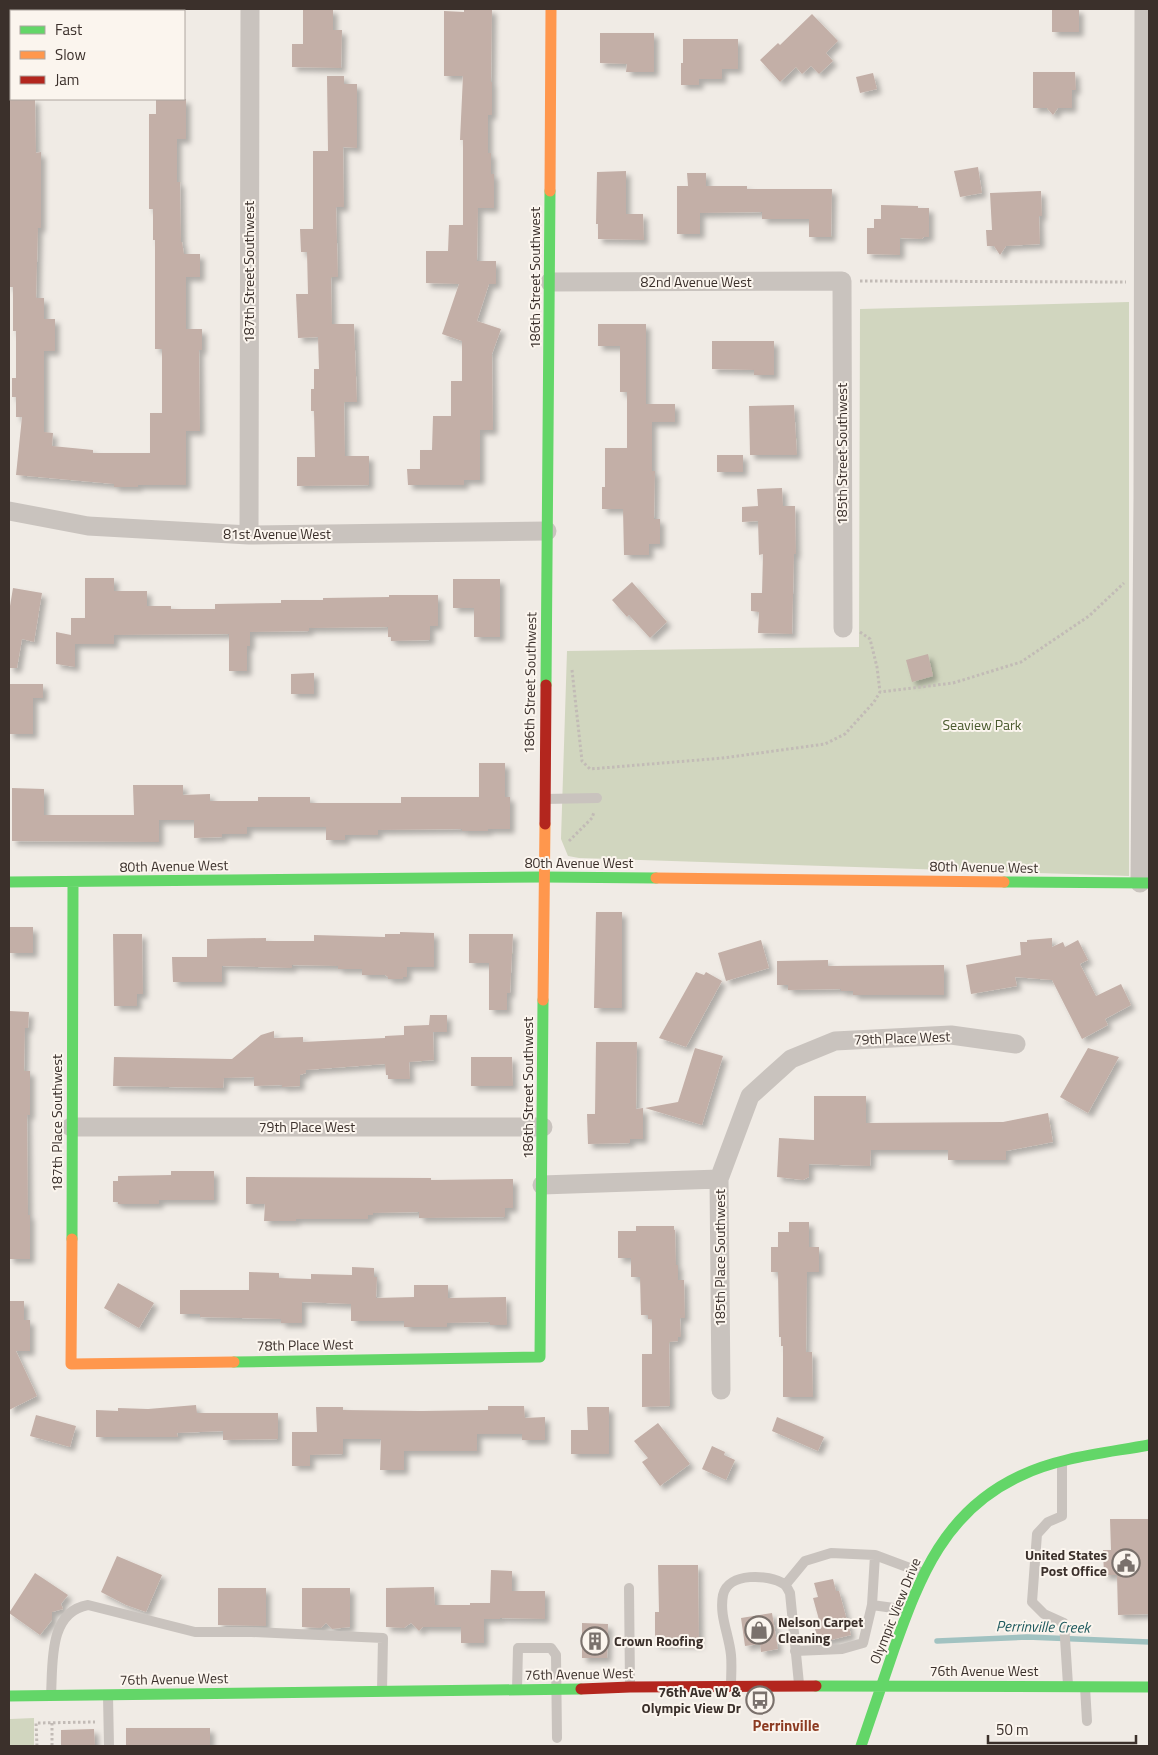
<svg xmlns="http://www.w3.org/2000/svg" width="1158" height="1755" font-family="'Titillium Web',sans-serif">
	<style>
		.green { fill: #d1d6bf }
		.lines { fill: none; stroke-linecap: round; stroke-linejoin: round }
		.stream { stroke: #a1c2c1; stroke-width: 5.5 }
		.building { fill: #c3afa7; filter: url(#shadow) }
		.path { stroke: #c2bbb6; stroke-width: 3; stroke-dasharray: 2.5 2.5; stroke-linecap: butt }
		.lane { stroke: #c9c3be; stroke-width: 10 }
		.street { stroke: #c9c3be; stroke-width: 19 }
		.fast { stroke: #63d668; stroke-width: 11 }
		.slow { stroke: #ff974d; stroke-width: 11 }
		.jam { stroke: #b3261e; stroke-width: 11 }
		.labels { text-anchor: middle; stroke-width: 4; stroke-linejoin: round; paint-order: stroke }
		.street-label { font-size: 14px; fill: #3b302b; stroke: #fbf5ee }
		.park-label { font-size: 14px; fill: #4a5a2e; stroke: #fbf5ee }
		.poi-label { font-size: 14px; font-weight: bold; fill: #3b302b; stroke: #fbf5ee; text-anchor: end }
		.water-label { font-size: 15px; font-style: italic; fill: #1f5a5e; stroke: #fbf5ee }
		.neighbourhood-label { font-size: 15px; font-weight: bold; fill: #8c3b22; stroke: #fbf5ee }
	</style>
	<defs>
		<filter id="shadow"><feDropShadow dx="4.5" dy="4.5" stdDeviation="2.5" flood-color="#0004"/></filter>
	</defs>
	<rect width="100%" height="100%" fill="#f0ebe5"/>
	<!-- green -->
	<path class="green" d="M1129,302V876L579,858L568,856L561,839L567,651L859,647L860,309Z
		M34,1718V1746H10V1719Z"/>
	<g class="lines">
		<!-- stream -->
		<path class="stream" d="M937,1641L1027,1637L1149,1642"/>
	</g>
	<!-- building -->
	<path class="building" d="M303,9H333V30H342L341,68L292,67V44H303Z
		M464,9H492L491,82H492V115H488V153H491V174H494V208H478L477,261H496V284H489L477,321L501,329L492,354L493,430H480V480H464V485H408L407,469H420V450H432L433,416H451V381H462V341L442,334L459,284L426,283V251H448L449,225H463V140H460L463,76H444V11L464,12Z
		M1052,9H1079V32H1052Z
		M812,14L838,41L826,53L833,61L819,74L811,66L802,74L796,67L780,82L760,60L778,43L780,45Z
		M600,33H654V72H626L627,64L600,63Z
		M683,39H738V69H722V79H699V85H681V63H683Z
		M1033,72H1075L1076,90H1072V108H1058L1053,115L1047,108H1033Z
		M873,73L877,89L860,93L856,77Z
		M327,76H344V84H357V148L343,147L344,207H336L338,277H331L332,324H354L357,402H344L345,456H369V485L297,486V457H315L314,411H311V389H314V369H319L318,337L298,338L296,294H308L307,252H301L300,229H313V151H328Z
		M9,99H35L36,153L41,152V228H38L36,298H44V319H55V351H44V432L53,433L52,446L93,450V453H150V413H162V349H155V240H153V209H149V114H156V99H186V139H177V182H180L181,242H182L184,254H200V277H186V329H202V350H199L200,431H186V485H138V487H114V484L16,475L22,417H16V397H12V378H16V331H13V287H9Z
		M978,167L982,193L960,197L954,171Z
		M626,171V214H643L644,240L598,239V224H596L597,172Z
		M687,173H706V186H747V189H832L831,237H809V219H762V212L700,213V234H677V186H688Z
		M1041,191L1042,216H1039L1040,244L1006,246L1000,255L994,246H987L986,230H992L990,193Z
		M881,205L918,206V208H929V237H924L922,239L900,238V255L867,254V228H874V219H881Z
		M598,324H646V404H675V422H652V471H655L654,519H660V544H649V555H624L623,509H602V487H605V448H627V392H620V346H598Z
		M712,341H774V375H754V370L712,369Z
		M794,405L797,455H750L749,406Z
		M717,455H743V472H717Z
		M782,488L783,506H795L796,554H794L792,634L758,633L759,612L751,611V593H762L763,554L759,555L758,521L742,522V507L758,506L757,489Z
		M85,578H114V591H147V606H171V609H215V604L281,603V600H323V598L389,597V595H438V626H430V640L391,641V637H388V627L309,628V631L250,632V646H247V671H229V634L114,635V644H75V667L56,664V632L71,635V618H85Z
		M453,579H500V637H474V608H453Z
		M632,582L667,622L650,638L629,615L627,617L612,600Z
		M13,588L42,593L34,642L22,639L17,668H9V612Z
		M928,654L933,676L912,682L906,660Z
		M314,673V694H291V674Z
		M9,684H43V698H33V734H9Z
		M479,763H505V797H510V829H488V831H462V829L378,830V835H345V840H326V827H247V834H222V837L194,838V820H159V842L12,841V788L44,789V815H134L133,785H183V795L210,794V801H258V797H310V803H401V797H479Z
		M596,912H622V1008H594Z
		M9,927H33V953H9Z
		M400,932L434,933V967H407V977H403V979H388V977L385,975H362V969H338V966L292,965V968L222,966V982H173L172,957H207V939L266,938V941H314V935L385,937V934H400Z
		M113,934H142L143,994H137V1006H114Z
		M469,934H513L510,993H507V1010H489V963H469Z
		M1052,938V947L1063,942L1065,947L1078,940L1088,960L1080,964L1096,996L1121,984L1131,1005L1105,1019L1108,1025L1082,1039L1052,980L1015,977L1017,986L971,994L966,965L1021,955L1020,942H1027V940Z
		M761,940L769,968L726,981L718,953Z
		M828,960V966L944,965V995H853V991H841V989L788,990V985H777V961Z
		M696,972L704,975L706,972L722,981L686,1047L659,1038Z
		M9,1011L29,1012L28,1028H25L24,1071H30V1115H27L28,1215H30V1259H9Z
		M430,1015H447V1032H433L434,1060L409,1062L410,1079H388V1075H386L385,1064L306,1070V1073L300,1075V1086L282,1087V1085L254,1086V1077L224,1078L223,1088L113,1086L114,1057L232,1059L261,1035L274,1031V1038L303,1037V1042L385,1038V1036L404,1035V1026L429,1025Z
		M596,1042H637L636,1109L643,1108V1139H630V1143L588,1144L587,1114H595Z
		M695,1048L723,1056L702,1125L645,1108L678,1102Z
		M1088,1048L1119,1057L1088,1113L1060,1097Z
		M471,1057H512L513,1086H471Z
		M814,1096H866V1123L1003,1122L1048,1113L1053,1142L1006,1151V1160H948V1150H871L870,1166L809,1164V1177L803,1180L777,1177L779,1138L814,1140Z
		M171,1171H214V1200H159V1204H118V1202H113V1181H118V1176L171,1175Z
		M246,1177L431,1178V1180L513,1179V1208H505V1217L419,1218V1212L373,1213V1215H368V1219H296V1221H264L265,1204H246Z
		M789,1222H809V1247H819V1272H807L806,1352H812L813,1397H783V1346H781V1337H779L778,1272H771V1247H778V1232H789Z
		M636,1226H674V1230H675L676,1265H678V1280H684L685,1318H680L681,1337H678V1341L669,1342L670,1406L642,1407V1354H652V1319H648V1315H641L640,1277H631V1258H618V1231H636Z
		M352,1267L374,1268V1277H377L376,1298L414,1297V1285H448V1298L506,1297L507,1325H490V1322L447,1323V1327H404V1321H351V1304L302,1302V1323H281V1319L200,1317V1314H180V1290H249V1272L279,1273V1278L311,1279V1274L352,1275Z
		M118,1283L154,1303L139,1328L104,1308Z
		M9,1301H24V1320H30V1351H16L37,1396L9,1410Z
		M196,1405L197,1413H278V1439L223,1440V1431L177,1433L178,1437H96V1410L118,1411V1408L148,1409Z
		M488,1406H524L525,1418L545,1417V1440H522V1434H477V1451H404V1470H380L381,1439H343V1454L310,1455V1466H292V1432H317L316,1407H343V1410L421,1411L488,1410Z
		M587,1407H609V1454H571V1430H588Z
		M36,1415L76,1426L70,1447L30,1436Z
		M777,1417L824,1437L818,1451L772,1431Z
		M658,1423L690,1464L660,1486L642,1462L648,1458L634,1441Z
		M712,1446L725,1452L724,1455L735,1460L726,1480L702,1469Z
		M1110,1519H1149V1614L1118,1615L1117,1575H1104L1103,1550H1111Z
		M117,1556L162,1575L146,1612L126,1605L101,1592Z
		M658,1565H698L699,1644H655V1612H659Z
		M491,1570L512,1571V1591H545V1619L500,1618V1619H484V1643H461V1627H423L419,1631L411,1623L404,1628L386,1627V1588L434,1587L435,1605H470V1603H490Z
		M35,1573L68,1595L61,1604L63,1609L52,1612V1620L40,1635L9,1613Z
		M833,1579L836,1591H839L851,1635L819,1643L815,1629L821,1627L813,1598L818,1597L814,1583Z
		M218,1588H266V1626L218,1625Z
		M302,1588H350V1627L332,1629L326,1623L321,1628L302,1627Z
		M772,1613L778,1649L761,1652L760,1644L745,1646L741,1618Z
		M582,1623L608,1624L607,1658H582Z
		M126,1728H210V1746H126Z
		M94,1729L95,1746H61V1730Z"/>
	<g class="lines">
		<!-- path -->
		<path class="path" d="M860,281L1126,282
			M860,632L870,639L877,667L880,692
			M572,670L582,761L590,769L723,758L825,744L845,734L874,702L880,692L953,683L1021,662L1089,616L1124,583
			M569,841L592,818L594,812
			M52,1723V1746
			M37,1746L36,1723L95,1722"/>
		<!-- lane -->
		<path class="lane" d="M545,799L597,798
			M1062,1463V1516L1048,1522L1037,1534L1032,1602L1044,1614L1064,1623L1068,1685
			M786,1584L805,1561L831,1553L875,1555L923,1573
			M629,1588L630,1686
			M872,1605L908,1610
			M795,1651L842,1649L863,1643L872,1605L875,1555
			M731,1686C731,1676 732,1665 731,1655C729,1634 719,1616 723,1595C728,1572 769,1574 784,1584C787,1586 788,1590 790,1593L799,1684
			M1085,1687L1087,1721
			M517,1690L518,1648H551L556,1655L557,1738
			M51,1695C53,1664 48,1612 88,1605L195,1632H252L383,1638L382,1691
			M108,1696L109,1746"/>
		<!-- street -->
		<path class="street" d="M550,282L842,281L843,628
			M9,511L88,526L249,535L547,531
			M249,535L250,9
			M1140,883L1143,498L1144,9
			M71,1127H543
			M542,1185L719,1179
			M721,1390L719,1179L750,1096L791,1059L835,1041L951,1035L1016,1044"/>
		<!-- fast -->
		<path class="fast" d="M546,685L550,191
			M9,882L543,877L656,878
			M1004,882L1149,883
			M72,1239L73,882
			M234,1362L540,1357L543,1000
			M816,1686L1149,1687
			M9,1696L581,1689
			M861,1746C872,1713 883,1681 894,1649C920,1576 945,1511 1020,1476C1059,1457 1106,1453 1149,1445"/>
		<!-- slow -->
		<path class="slow" d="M550,191L551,9
			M656,878L1004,882
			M543,1000L545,824
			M72,1239L71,1364L234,1362"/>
		<!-- jam -->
		<path class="jam" d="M545,824L546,685
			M581,1689L630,1687L816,1686"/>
	</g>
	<!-- icons -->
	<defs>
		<g id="civic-ring" transform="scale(1.4375)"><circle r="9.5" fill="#fbf5ee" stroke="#7a716c" stroke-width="1.5"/><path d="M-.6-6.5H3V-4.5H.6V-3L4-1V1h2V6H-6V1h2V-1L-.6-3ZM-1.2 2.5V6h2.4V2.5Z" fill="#7a716c"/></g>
		<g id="shop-ring" transform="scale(1.4375)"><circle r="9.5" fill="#fbf5ee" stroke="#7a716c" stroke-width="1.5"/><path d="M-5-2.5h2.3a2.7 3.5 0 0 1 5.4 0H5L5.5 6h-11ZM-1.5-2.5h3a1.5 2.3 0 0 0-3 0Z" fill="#7a716c"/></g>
		<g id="building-ring" transform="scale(1.4375)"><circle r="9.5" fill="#fbf5ee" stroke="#7a716c" stroke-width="1.5"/><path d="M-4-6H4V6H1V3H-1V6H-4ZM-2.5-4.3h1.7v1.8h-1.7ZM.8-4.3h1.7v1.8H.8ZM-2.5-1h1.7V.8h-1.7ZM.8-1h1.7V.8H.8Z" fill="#7a716c"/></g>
		<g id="bus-ring" transform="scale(1.4375)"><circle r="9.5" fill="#fbf5ee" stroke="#7a716c" stroke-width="1.5"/><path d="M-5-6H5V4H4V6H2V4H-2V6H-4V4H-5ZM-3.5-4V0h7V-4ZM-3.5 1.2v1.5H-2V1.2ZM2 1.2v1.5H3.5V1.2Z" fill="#7a716c"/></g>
	</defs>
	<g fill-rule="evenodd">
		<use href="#civic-ring" x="1126" y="1563"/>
		<use href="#shop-ring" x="759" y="1630"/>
		<use href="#building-ring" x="595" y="1641"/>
		<use href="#bus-ring" x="760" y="1700"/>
	</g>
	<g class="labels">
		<!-- street labels -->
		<g class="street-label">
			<text transform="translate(249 272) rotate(-90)" y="5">187th Street Southwest</text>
			<text transform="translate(535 278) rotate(-90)" y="5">186th Street Southwest</text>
			<text x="696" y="287">82nd Avenue West</text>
			<text transform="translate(842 454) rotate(-90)" y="5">185th Street Southwest</text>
			<text x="277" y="539">81st Avenue West</text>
			<text transform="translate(530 683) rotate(-89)" y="5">186th Street Southwest</text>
			<text x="579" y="868">80th Avenue West</text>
			<text transform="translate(174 866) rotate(-1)" y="5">80th Avenue West</text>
			<text transform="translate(984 867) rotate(1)" y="5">80th Avenue West</text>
			<text transform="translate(902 1038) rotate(-2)" y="5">79th Place West</text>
			<text transform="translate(528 1088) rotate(-90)" y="5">186th Street Southwest</text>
			<text transform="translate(57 1123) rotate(-90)" y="5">187th Place Southwest</text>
			<text x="307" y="1132">79th Place West</text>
			<text transform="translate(720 1258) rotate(-90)" y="5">185th Place Southwest</text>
			<text transform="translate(305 1345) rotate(-1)" y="5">78th Place West</text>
			<text transform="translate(895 1611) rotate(-68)" y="5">Olympic View Drive</text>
			<text x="984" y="1676">76th Avenue West</text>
			<text transform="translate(579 1674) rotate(-1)" y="5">76th Avenue West</text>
			<text transform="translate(174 1679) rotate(-1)" y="5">76th Avenue West</text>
		</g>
		<!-- park labels -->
		<g class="park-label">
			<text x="982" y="730">Seaview Park</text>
		</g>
		<!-- poi labels -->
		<g class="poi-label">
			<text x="1107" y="1560">United States<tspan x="1107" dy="16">Post Office</tspan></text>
			<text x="778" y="1627" text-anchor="start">Nelson Carpet<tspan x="778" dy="16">Cleaning</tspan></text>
			<text x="614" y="1646" text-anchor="start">Crown Roofing</text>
			<text x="741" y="1697">76th Ave W &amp;<tspan x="741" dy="16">Olympic View Dr</tspan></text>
		</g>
		<!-- water labels -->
		<g class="water-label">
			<text transform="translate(1043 1627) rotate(1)" y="5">Perrinville Creek</text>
		</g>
		<!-- neighbourhood labels -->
		<g class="neighbourhood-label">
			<text x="786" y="1731">Perrinville</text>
		</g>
	</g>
	<!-- border -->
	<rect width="1158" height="1755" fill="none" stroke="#3b302b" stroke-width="20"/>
	<!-- legend -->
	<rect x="10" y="10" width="175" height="90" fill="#fbf5ee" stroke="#aea6a0"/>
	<rect x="20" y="26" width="25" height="8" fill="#63d668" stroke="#aea6a0"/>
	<text x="55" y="35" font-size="15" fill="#3b302b">Fast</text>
	<rect x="20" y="51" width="25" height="8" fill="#ff974d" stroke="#aea6a0"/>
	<text x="55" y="60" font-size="15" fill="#3b302b">Slow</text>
	<rect x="20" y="76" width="25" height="8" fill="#b3261e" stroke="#aea6a0"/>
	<text x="55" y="85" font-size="15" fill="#3b302b">Jam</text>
	<!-- scale -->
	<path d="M988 1735v8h148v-8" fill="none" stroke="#3b302b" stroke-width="2.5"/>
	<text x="996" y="1735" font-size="15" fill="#3b302b" stroke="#fbf5ee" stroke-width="4" paint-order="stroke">50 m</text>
</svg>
